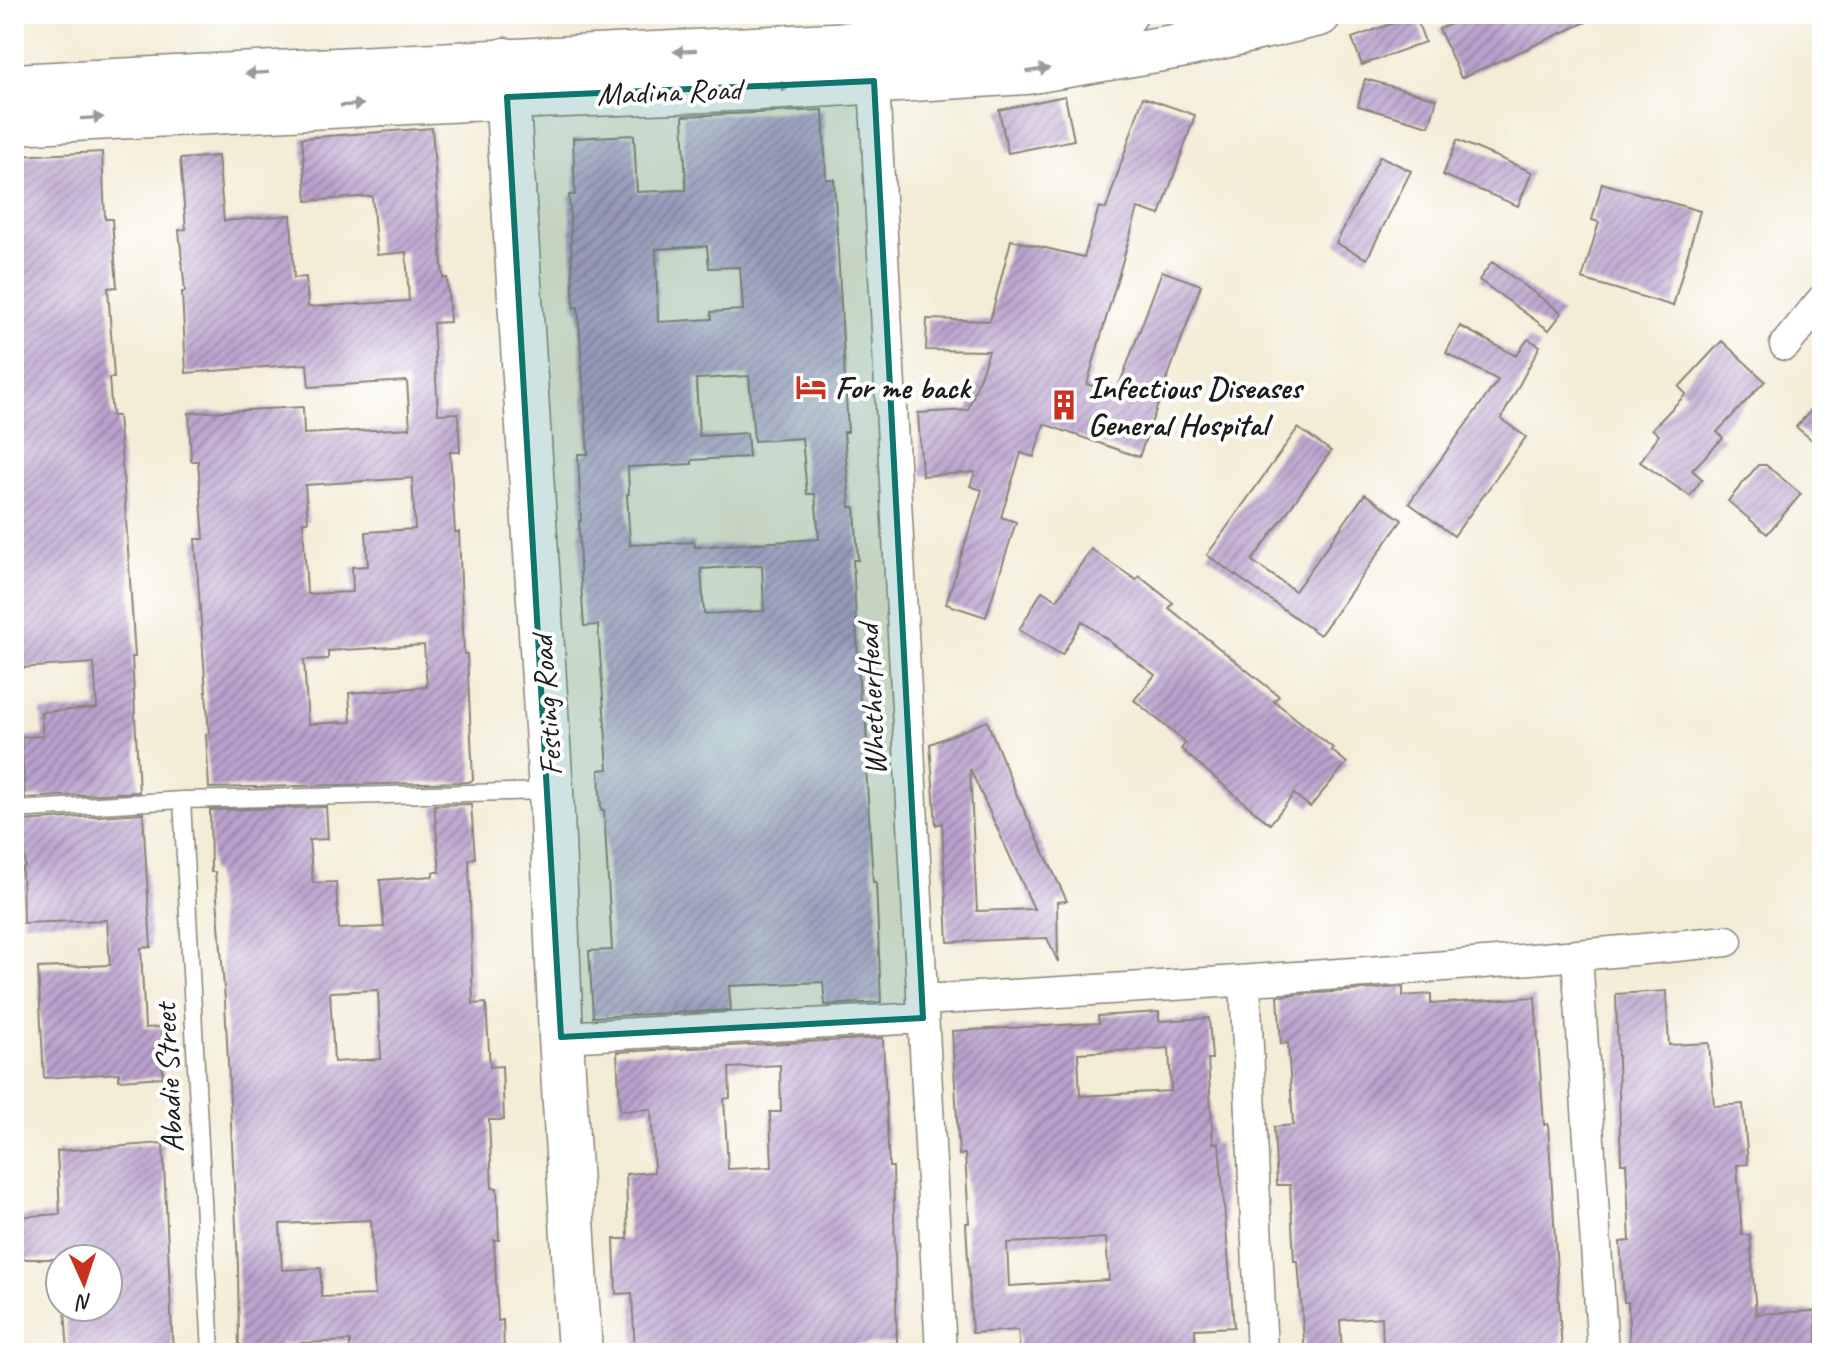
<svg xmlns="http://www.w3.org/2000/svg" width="1836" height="1367" font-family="Caveat,sans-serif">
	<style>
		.building { fill: url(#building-hatch); fill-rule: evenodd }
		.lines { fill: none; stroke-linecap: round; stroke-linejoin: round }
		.lane-casing { stroke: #888479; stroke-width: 19 }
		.street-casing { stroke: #888479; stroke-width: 33 }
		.secondary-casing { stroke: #888479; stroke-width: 47 }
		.lane { stroke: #fff; stroke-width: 16 }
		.street { stroke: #fff; stroke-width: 30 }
		.secondary { stroke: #fff; stroke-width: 44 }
		.oneway { fill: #999 }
		.marked { fill: #0f766e; fill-opacity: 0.2; stroke: #0f766e; stroke-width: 6; stroke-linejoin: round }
		.labels { text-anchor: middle; stroke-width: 8; stroke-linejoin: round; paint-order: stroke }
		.street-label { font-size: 32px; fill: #1c1c1c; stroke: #fff }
		.poi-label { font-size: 32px; font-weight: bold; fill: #1c1c1c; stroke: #fff; text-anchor: start }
	</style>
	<defs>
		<pattern id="building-hatch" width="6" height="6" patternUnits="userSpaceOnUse" patternTransform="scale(2)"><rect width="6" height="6" fill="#b9a1cc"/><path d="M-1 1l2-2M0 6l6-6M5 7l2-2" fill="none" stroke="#9682a5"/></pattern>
	</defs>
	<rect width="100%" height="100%" fill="#fff"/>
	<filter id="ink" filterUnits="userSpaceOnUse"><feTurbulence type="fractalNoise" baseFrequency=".0125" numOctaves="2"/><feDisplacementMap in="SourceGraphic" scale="16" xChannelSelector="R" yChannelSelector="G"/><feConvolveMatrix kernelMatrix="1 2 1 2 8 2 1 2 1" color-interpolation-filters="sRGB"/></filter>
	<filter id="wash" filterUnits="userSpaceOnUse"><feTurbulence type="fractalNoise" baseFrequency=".006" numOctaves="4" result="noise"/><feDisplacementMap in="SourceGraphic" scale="32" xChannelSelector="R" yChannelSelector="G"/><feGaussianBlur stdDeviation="1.8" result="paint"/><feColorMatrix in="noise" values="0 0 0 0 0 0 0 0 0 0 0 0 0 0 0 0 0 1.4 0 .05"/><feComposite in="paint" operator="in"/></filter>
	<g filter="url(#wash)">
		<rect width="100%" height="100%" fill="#f3ecd6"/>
		<g id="blocks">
			<!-- building -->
			<path class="building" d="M1473,14H1604L1461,78L1439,29Z
				M1415,15L1425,42L1362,65L1352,38Z
				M1365,79L1437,99L1429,126L1358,106Z
				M1065,96L1074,140L1008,153L999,110Z
				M1143,97L1195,115L1160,215L1138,208L1087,384L1116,394L1162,271L1201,285L1139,457L1044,424L1034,457L1021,453L1001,517L1016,522L986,617L946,604L982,490L970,486L975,472L922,476L918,413L968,410L989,351L926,350L927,319L990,321L1011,240L1084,257L1099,207L1106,209Z
				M823,110L826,179H834L848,432H844L850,507H855L858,560H853L860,701H865L867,750H865L873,882H876L881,1002L825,1005L823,982L729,986L731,1010L593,1017L589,951L612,950L604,810H601L599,770L608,769L598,625L584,626L580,570L579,521H581L578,454H588L578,307L574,308L569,195H575L573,138L634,135L637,192L686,190L683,116ZM707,246L709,268L740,267L743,310L711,312L712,319L658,322L656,249ZM749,376L754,441L802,438L807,494H815L819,539L695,547L694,542L630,545L627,494H629L628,467L692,464V460L749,457L747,433L699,436L696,379ZM762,565L764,611L704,614L701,569Z
				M432,128L443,278H447L450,322L433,323L438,414L458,413L460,452H450L455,532H459L464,654H467L473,780L469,782L209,788L206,734H209L195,539H204L198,461H191L189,413L303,407L304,434L410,428L407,381L309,387L307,364L186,373L182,292H185L179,230L186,229L180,159L218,156L224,221L291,215L294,278L306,277L308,307L409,301L406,252L377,255L372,196L307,201L302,138ZM412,478L415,529L366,532L368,566L352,567L353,592L307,594L303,522H308L305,485ZM424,645L427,687L349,693L351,722L308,724L304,660L328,659V651Z
				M1457,140L1532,172L1518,206L1443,175Z
				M102,152L105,219H112L117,287L108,288L114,378H109L112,416H118L123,474L135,657H132L139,792L25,798L21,737L43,736L41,712L97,708L94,663L21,668L14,575V156Z
				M1380,156L1411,171L1367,259L1336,243Z
				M1602,183L1700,211L1673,306L1582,279L1599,222L1592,220Z
				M1492,262L1562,313L1549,330L1479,280Z
				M1460,326L1516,356L1528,339L1540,346L1501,419L1526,437L1454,536L1409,503L1498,380L1446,353Z
				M1722,341L1765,381L1717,432L1723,438L1692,470L1702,479L1690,496L1640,462L1659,435L1652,429L1686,394L1679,387Z
				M1822,398V448L1796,427Z
				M1298,428L1331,451L1252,561L1295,591L1365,494L1402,520L1320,635L1207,555Z
				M1758,465H1766L1801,494L1767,534L1728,501Z
				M1091,549L1136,580L1139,576L1173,603L1169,608L1279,696L1274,701L1333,748L1331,750L1347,763L1310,807L1294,794L1270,824L1241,800L1181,749L1186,743L1134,700L1155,675L1082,621L1062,655L1019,630L1042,591L1057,600Z
				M987,721L1016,793L1067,901L1057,902L1058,962L1047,938L948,942L942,823L936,825L930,744ZM970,769L1034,909L977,911Z
				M471,804L475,858L469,859L473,1004L486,1003L490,1067L502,1066L504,1120H489L492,1188H497L499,1240H494L498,1321L503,1320L504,1353H465V1345L350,1350V1341L279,1344L280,1353H239L238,1266L225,1001L215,872H211L210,810L326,807L328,839L309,840L313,883L336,882L339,929L384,927L380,880L433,876V872H440L434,805ZM378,990L381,1059L334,1062L330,992ZM371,1220L375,1295L321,1297V1268L282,1270L280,1224Z
				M143,813L151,947L141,948L145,1028L161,1027L163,1077L119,1080V1073L44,1078L38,968L110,965L107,920L23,923L22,868L25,867L22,821Z
				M1403,987V996L1431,994V1004L1535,997L1544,1125L1548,1124L1562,1353H1383L1382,1317L1340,1320L1342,1353H1305L1298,1261H1294L1290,1185H1277L1274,1127L1293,1125L1288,1043L1281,1044L1278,996Z
				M1666,991L1669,1045L1709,1043L1714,1106L1743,1104L1748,1164L1737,1165L1742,1235H1750L1756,1314L1815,1311L1818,1353H1772L1771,1345L1676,1353H1630L1628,1302H1624L1620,1242L1630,1241L1626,1163H1621L1616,994Z
				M1159,1012V1021L1209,1018L1212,1059H1208L1213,1143H1219L1234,1327L1195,1329L1196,1353H1020L1018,1330L972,1333L966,1223H969L965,1154L959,1155L952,1031L1099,1023L1098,1016ZM1169,1048L1171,1091L1080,1096L1078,1053ZM1106,1238L1109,1280L1009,1286L1007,1243Z
				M883,1038L889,1167H893L897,1343L745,1350V1353H635L632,1293L616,1294L614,1239H628L626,1174L654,1172L651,1109L620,1111L617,1052ZM780,1065L781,1112H770L772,1167L728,1169L724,1099L730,1098L729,1068Z
				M163,1143L173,1353H68L65,1310L108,1307V1259H14V1217L60,1214L57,1151Z"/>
		</g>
	</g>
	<g filter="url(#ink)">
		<use href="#blocks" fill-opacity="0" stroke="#888479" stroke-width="2"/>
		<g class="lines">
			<!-- lane casing -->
			<g class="lane-casing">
				<path id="lane" d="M182,800L211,1353
					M14,810L182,800L549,791"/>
			</g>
			<!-- street casing -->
			<g class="street-casing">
				<path id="street" d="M873,65L941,1353
					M1785,345L1822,300
					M1577,956L1603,1353
					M1245,982L1262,1353
					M922,1000C1191,985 1459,968 1727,941
					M561,1037L923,1018"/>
			</g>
			<!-- secondary casing -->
			<g class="secondary-casing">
				<path id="secondary" d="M505,60L551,791L561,1037L580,1353
					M14,86L871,43L1056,26L1125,14
					M14,122L507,97L784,87L1026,72L1185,45L1319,14"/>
			</g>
			<!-- lane -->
			<use href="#lane" class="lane"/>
			<!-- street -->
			<use href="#street" class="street"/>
			<!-- secondary -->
			<use href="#secondary" class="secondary"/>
		</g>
		<!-- one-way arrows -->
		<defs><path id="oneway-solid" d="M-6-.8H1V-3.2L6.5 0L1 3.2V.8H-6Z" transform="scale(2)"/></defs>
		<g class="oneway">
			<use href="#oneway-solid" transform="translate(685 51) rotate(177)"/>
			<use href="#oneway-solid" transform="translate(1038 70) rotate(-9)"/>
			<use href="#oneway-solid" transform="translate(257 73) rotate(177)"/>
			<use href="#oneway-solid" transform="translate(779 87) rotate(-2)"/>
			<use href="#oneway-solid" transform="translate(352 105) rotate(-3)"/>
			<use href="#oneway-solid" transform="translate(92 118) rotate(-3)"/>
		</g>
	</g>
	<!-- marked area -->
	<path class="marked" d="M874,81L923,1018L561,1037L507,97Z"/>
	<!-- icons -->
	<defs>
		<g id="hotel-bare" transform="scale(2.4)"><path d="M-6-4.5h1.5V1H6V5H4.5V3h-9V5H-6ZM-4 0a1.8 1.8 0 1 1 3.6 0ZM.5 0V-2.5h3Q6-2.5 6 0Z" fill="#c8321e" stroke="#fff" stroke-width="2.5" paint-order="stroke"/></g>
		<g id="building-bare" transform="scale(2.4)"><path d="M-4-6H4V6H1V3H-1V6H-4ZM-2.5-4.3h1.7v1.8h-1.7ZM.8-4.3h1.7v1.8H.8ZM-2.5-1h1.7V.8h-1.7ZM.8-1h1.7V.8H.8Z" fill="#c8321e" stroke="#fff" stroke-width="2.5" paint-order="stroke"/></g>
	</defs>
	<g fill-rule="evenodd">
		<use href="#hotel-bare" x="811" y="387"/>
		<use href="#building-bare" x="1064" y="405"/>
	</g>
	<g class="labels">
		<!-- street labels -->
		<g class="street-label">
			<text transform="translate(669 91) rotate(-2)" y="11">Madina Road</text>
			<text transform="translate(871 700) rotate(-93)" y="11">WhetherHead</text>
			<text transform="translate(546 706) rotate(-94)" y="11">Festing Road</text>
			<text transform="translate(168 1078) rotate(-93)" y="11">Abadie Street</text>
		</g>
		<!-- poi labels -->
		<g class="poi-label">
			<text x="835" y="398">For me back</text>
			<text x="1088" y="398">Infectious Diseases<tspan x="1088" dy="37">General Hospital</tspan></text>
		</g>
	</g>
	<!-- margin -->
	<rect width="1836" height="1367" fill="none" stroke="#fff" stroke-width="48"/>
	<!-- north arrow -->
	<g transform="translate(84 1283) rotate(177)"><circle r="38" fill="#ffffff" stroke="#a4a4a4" stroke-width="2"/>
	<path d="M0-6L14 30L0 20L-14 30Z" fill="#c8321e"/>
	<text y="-12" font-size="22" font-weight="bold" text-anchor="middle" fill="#1c1c1c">N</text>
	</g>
</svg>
